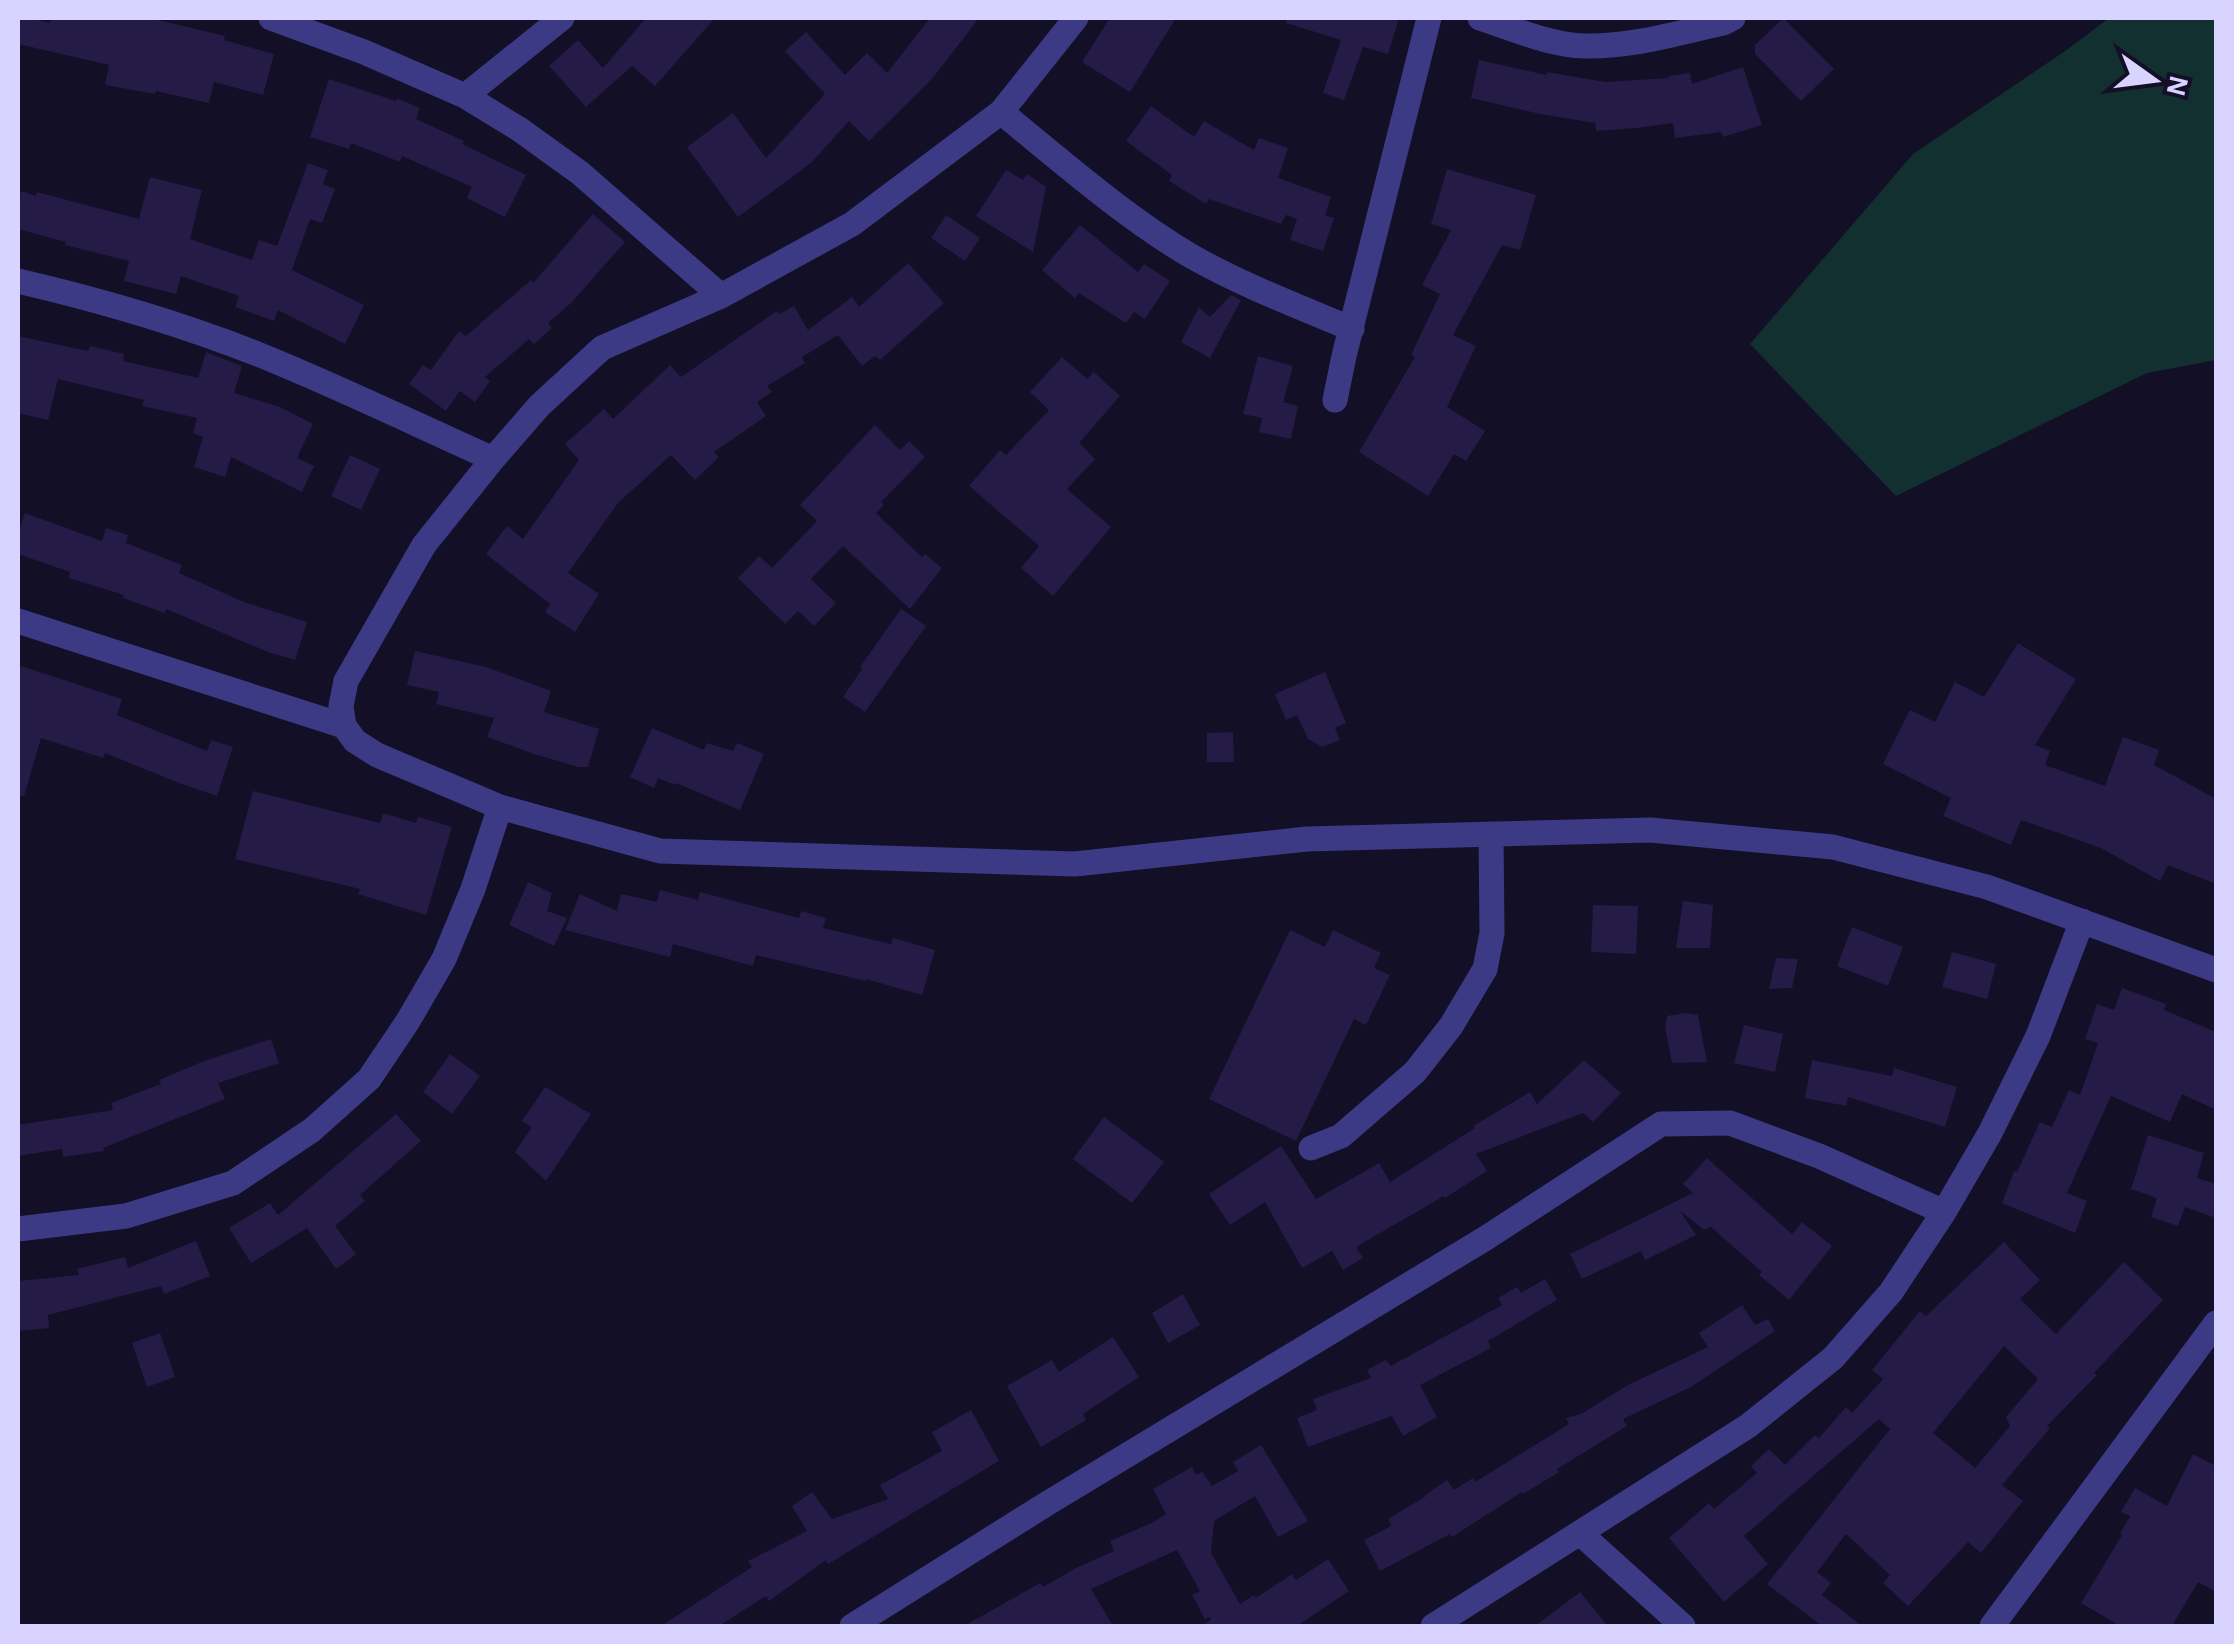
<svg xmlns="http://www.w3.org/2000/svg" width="2234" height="1644" font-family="'Alegreya Sans',sans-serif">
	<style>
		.green { fill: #12302f }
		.building { fill: #241b47; fill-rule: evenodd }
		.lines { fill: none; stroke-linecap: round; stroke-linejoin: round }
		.minor { stroke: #3d3a85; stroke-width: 25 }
	</style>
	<rect width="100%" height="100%" fill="#130f26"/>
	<!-- green -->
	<path class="green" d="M2109,18H2216V360L2147,373L1896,496L1750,344L1913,154L2068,49Z"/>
	<!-- building -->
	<path class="building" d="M18,18H30L50,23L51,18H150L225,36L224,40L274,54L263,95L214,82L209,103L156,91L155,94L105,85L109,65L18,44Z
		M646,18H715L655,86L632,66L586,107L549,66L578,40L603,68Z
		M930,18H979L932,79L869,141L849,121L811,163L738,217L687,147L733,113L766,158L825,94L785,51L806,32L845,75L867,53L887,73Z
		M1110,18H1176L1130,92L1082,62Z
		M1287,18H1399L1388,54L1363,47L1344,100L1323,93L1341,40L1286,23Z
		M1783,18L1834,69L1801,101L1755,54V45Z
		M1479,60L1546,75L1547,72L1606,82L1669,78L1668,76L1690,73L1692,84L1743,67L1762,125L1723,137L1721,132L1675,138L1673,123L1637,128L1596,131L1595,123L1540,114L1471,98Z
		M329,79L396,101L397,98L420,108L416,119L464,141L462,144L526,175L505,217L467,198L472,187L402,156L400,162L351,143L349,149L310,137Z
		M1151,106L1194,137L1204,121L1254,150L1259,138L1288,148L1278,178L1331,197L1325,215L1334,218L1323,251L1290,240L1297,219L1286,215L1281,224L1209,199L1206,204L1169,181L1172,175L1126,141Z
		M308,163L328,170L323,184L335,189L322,223L310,219L292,270L364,305L345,344L278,310L274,321L235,307L239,296L181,276L176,294L124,281L129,261L65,245L66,242L18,229V204L21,191L36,196L37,192L139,219L150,177L202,190L190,239L252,260L259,240L277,246Z
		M1447,169L1536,195L1520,250L1502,245L1453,335L1476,346L1447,407L1485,431L1466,461L1454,454L1428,496L1359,452L1415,357L1411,355L1440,294L1422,285L1451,230L1431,224Z
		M1006,170L1023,180L1027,174L1046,187L1033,252L976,216Z
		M593,214L625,242L571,303L548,323L552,328L534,344L529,339L485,377L490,381L475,402L460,391L446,411L409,384L423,365L431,370L459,331L466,336L531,280L533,283Z
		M946,215L980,238L965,261L931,238Z
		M1080,225L1138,272L1144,264L1170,281L1145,319L1134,312L1126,323L1079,293L1075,298L1042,270Z
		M908,263L944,303L880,360L875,356L862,366L838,335L802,357L805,363L767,386L772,392L757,402L766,416L714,452L719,457L695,480L671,455L618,503L568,573L599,594L575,632L545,612L550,604L486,554L507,526L523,539L579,460L565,444L604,409L613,419L670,365L681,377L777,311L780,314L794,306L808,330L852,297L859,307Z
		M1231,295L1241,300L1210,358L1181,342L1199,307L1210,317Z
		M18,336L88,351L90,346L124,354L123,361L198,378L206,352L242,366L234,393L280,407L313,424L297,458L314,466L302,492L231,457L225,477L194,467L203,437L193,433L197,418L142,406L144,400L58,379L48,420L18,413Z
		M1258,356L1293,366L1283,402L1298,406L1291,439L1259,432L1262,418L1243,414Z
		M1062,357L1087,379L1094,372L1120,396L1079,443L1095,459L1067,489L1111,527L1053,596L1021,568L1039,546L969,486L1000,450L1006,455L1049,410L1030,392Z
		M875,425L900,450L909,441L925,457L881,502L884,505L876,513L922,557L925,554L942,568L910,609L843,546L811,579L836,603L814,626L798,611L785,624L738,578L759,556L772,568L817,521L800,505Z
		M350,455L380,469L361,510L331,496Z
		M25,513L102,541L106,528L128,535L126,543L182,565L179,573L244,602L307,622L295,660L268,652L166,609L165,613L123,598L124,595L69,578L70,572L18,554V534Z
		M901,609L926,626L865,712L843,697L862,669L860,667Z
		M2018,643L2076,679L2035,745L2050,751L2045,765L2105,786L2123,737L2159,750L2154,765L2216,799V884L2168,865L2160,881L2101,848L2021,820L2011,845L1943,816L1951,798L1883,764L1910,710L1935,722L1955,682L1984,697Z
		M415,651L486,667L551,691L544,712L599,729L588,767H578L534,754L487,737L494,718L436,704L439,692L407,685Z
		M18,665L122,699L117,715L207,751L211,740L233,747L217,796L179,783L105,753L103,758L41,738L24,796L18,795Z
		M1325,672L1346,723L1335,728L1340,740L1322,747L1308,739L1297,715L1286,720L1275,694Z
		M652,728L704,750L707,743L733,751L737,743L764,754L740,810L676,783L675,785L658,778L654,788L630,777Z
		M1233,732L1234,762H1207V733Z
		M253,791L380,823L383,813L416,823L418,817L452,827L426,915L358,894L360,889L235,859Z
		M528,882L552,893L547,911L567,918L554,946L509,925Z
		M660,890L698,900L700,892L799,918L801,911L826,918L823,928L891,944L893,938L935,950L922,995L866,979V981L756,955L753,966L673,944L670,957L565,930L580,894L617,911L621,894L657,902Z
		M1683,901L1713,905L1710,948H1676Z
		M1593,905L1638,906L1636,954L1591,952Z
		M1852,927L1903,947L1888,986L1837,966Z
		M1290,930L1325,947L1333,930L1381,953L1374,968L1390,975L1366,1025L1354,1019L1296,1141L1209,1099Z
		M1952,952L1996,964L1987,999L1942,987Z
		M1776,958L1798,959L1792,988L1769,989Z
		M2122,988L2166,1004L2164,1010L2216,1032V1110L2182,1094L2170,1122L2111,1096L2067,1193L2087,1201L2075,1233L2002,1203L2014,1171L2017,1172L2040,1122L2052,1127L2069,1090L2080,1095L2098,1043L2085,1039L2097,1004L2114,1010Z
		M1685,1013L1698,1015L1707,1062L1672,1063L1665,1027L1667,1016Z
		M1744,1025L1783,1034L1775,1072L1734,1063Z
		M271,1039L279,1063L218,1083L225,1099L103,1148L104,1151L63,1157L62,1149L18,1156V1125L113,1110L111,1103L161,1084L159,1080L204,1061Z
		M450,1054L480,1076L452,1114L423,1092Z
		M1584,1060L1621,1093L1593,1122L1583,1113L1476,1154L1487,1171L1445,1198L1444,1196L1356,1247L1363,1258L1343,1270L1332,1251L1302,1268L1265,1202L1230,1225L1209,1194L1281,1146L1316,1199L1379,1163L1390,1182L1475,1128L1473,1126L1530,1092L1537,1104Z
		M1812,1060L1892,1076L1894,1068L1957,1087L1945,1127L1848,1097L1846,1106L1805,1098Z
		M545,1087L591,1114L546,1181L515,1152L532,1127L522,1121Z
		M396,1114L421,1141L360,1195L365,1201L335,1226L356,1254L336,1269L307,1228L251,1263L229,1228L270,1203L278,1215Z
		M1104,1117L1164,1162L1132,1203L1073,1159Z
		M2148,1135L2204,1153L2197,1178L2216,1184V1218L2185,1207L2178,1226L2151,1217L2157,1198L2131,1189Z
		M1707,1158L1792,1234L1802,1222L1832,1246L1789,1300L1759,1275L1762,1272L1711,1227L1704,1230L1680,1211L1696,1235L1645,1260L1641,1251L1582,1279L1570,1254L1693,1193L1683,1184Z
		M196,1241L210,1276L164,1294L161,1286L48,1315L49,1328L18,1331V1281L79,1275L77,1269L125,1257L128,1268Z
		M2004,1242L2040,1280L2020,1299L2056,1334L2124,1262L2163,1300L2094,1373L2097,1375L2047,1426L2050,1428L2002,1485L2023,1501L1981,1553L1968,1542L1908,1606L1883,1583L1890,1575L1846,1534L1817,1572L1831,1583L1822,1595L1862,1626H1822L1767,1584L1890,1429L1879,1419L1744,1536L1768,1564L1724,1602L1669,1538L1709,1503L1714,1509L1757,1473L1751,1466L1769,1449L1785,1465L1815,1435L1819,1438L1846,1407L1852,1413L1883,1379L1872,1370L1920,1311L1926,1316ZM2004,1346L2038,1379L2006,1417L2010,1426L1975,1468L1933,1433Z
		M1545,1279L1557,1300L1488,1341L1491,1348L1420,1385L1437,1417L1403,1436L1392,1416L1308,1447L1297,1418L1317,1410L1313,1399L1371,1378L1367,1370L1386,1360L1391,1366L1502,1305L1498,1298L1517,1287L1521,1293Z
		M1183,1294L1200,1325L1168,1343L1152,1313Z
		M1742,1305L1755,1325L1768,1319L1775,1331L1691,1387L1623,1419L1627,1426L1557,1469L1559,1472L1523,1494L1522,1492L1452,1537L1450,1534L1380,1571L1364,1540L1391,1526L1388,1519L1426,1496L1425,1495L1447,1480L1454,1490L1473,1478L1475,1482L1569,1424L1566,1418L1581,1414L1628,1385L1708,1347L1699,1333Z
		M160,1333L175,1377L147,1387L132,1343Z
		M1113,1337L1139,1377L1083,1414L1086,1420L1041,1447L1007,1386L1052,1360L1059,1372Z
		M971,1410L999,1461L828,1564L826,1560L769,1601L766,1596L719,1626H661L752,1567L748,1561L807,1531L792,1506L812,1492L832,1519L888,1499L880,1485L942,1451L932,1432Z
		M1261,1445L1308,1521L1278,1537L1255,1496L1214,1521L1211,1553L1240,1604L1254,1595L1256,1598L1292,1574L1296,1580L1328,1559L1349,1591L1297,1626H1200L1211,1620L1209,1617L1205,1619L1192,1595L1200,1591L1177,1550L1091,1589L1113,1626H964L1040,1583L1043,1587L1076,1568L1114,1551L1110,1541L1156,1521V1520L1166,1514L1153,1489L1192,1467L1196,1475L1202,1472L1212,1486L1238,1471L1233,1462Z
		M2193,1454L2216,1466V1592L2198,1582L2172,1626H2120L2081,1603L2122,1535L2120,1534L2130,1516L2121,1512L2135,1488L2167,1506Z
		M1580,1592L1608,1626H1535Z"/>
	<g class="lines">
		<!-- minor -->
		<path class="minor" d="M271,18L364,52L465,96L519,129L580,173L721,296
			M1076,18L1001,112L852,224L721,296L602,348L539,406L493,459L424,545L346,681L341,706L344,726L355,741L377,755L500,807L660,851L1075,864L1307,839L1650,830L1833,847L1987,887L2216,970
			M1480,18C1514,29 1549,45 1585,46C1631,47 1678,33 1723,23L1733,18
			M465,96L562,18
			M1001,112C1060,160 1126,218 1191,256C1242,285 1297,306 1352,329
			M18,281C100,300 182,324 260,355C339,387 415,424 493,459
			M1335,400L1344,356L1429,18
			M18,621L344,726
			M1311,1148L1341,1136L1415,1072L1451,1026L1485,969L1492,933L1491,834
			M18,1229L126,1216L233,1183L312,1130L369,1079L408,1021L444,959L473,889L500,807
			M1581,1534L1683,1626
			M852,1626L1048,1503L1486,1238L1661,1124L1730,1123L1819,1156L1944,1212
			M1433,1626L1748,1426L1833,1358L1891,1292L1944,1212L1990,1133L2038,1036L2082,921
			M1992,1626L2216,1323"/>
	</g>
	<!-- border -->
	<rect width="2234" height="1644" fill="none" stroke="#d9d4ff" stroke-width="40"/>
	<!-- north arrow -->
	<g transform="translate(2154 80) rotate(104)" stroke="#130f26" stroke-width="8" paint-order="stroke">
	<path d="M0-8L18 38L0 25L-18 38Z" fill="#d9d4ff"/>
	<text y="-15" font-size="28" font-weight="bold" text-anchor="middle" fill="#d9d4ff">N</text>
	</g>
</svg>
